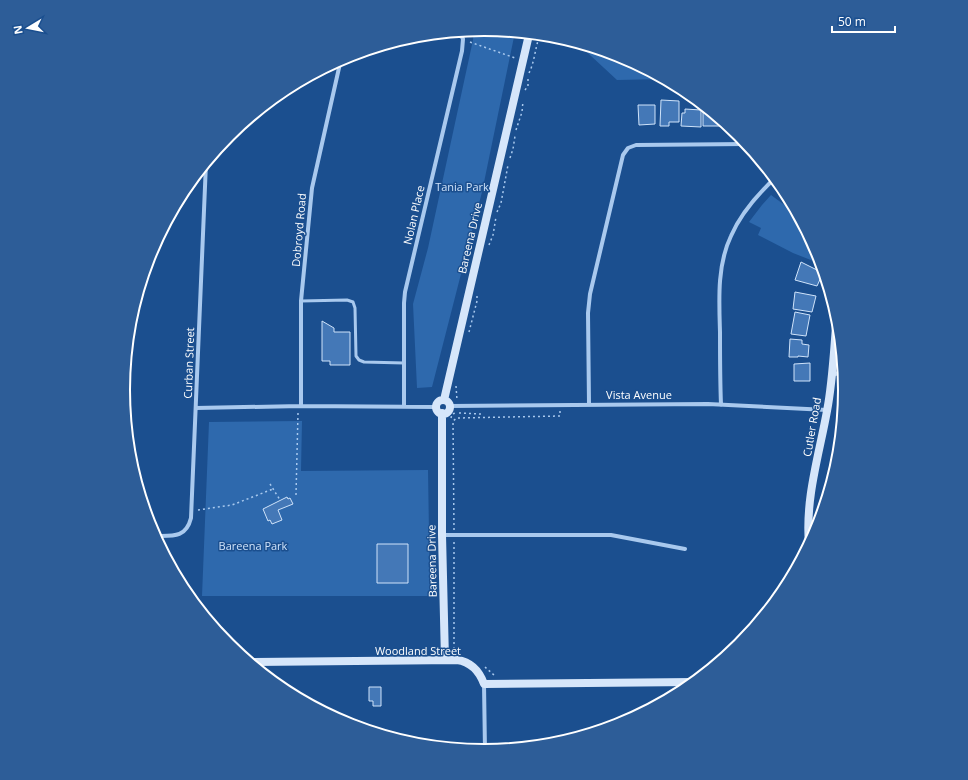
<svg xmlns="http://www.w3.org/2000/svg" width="968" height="780" font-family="'Open Sans',sans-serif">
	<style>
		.green { fill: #2e69ad }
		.building { fill: #4478b7; stroke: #cfe3fa }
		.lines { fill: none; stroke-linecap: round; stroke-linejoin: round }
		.path { stroke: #a9c9ee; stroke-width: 1.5; stroke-dasharray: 2 3; stroke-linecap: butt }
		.lane { stroke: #a9c9ee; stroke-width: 3 }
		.street { stroke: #a9c9ee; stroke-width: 4 }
		.secondary { stroke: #d6e6fa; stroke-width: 8 }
		.labels { text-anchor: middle; stroke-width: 3; stroke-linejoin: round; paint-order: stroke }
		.park-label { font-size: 11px; fill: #cfe3fa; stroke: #1b4f8f }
		.street-label { font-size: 11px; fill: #fff; stroke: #1b4f8f }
		.rim { fill: none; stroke: #fff; stroke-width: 2 }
	</style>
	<rect width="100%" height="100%" fill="#1b4f8f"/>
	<!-- green -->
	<path class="green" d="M484,29L515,32L482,192L432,387L417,388L413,304L428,248L473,40L474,30Z
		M577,43L622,57L664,79L617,80Z
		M771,195L798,215L818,252L821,264L793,253L758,235L761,228L749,222L762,205Z
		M302,421L301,471L428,470L430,596H202L209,422Z"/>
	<!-- building -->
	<path class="building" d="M661,100L679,101V122H669V126H660Z
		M638,105H655V124L639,125Z
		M703,105L721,120V126H703Z
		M685,109L701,110V127L681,126L682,113H685Z
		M789,199L795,210L794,212L786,203Z
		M801,262L823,273L817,286L795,280Z
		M795,292L816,296L812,312L793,309Z
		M795,312L810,315L806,336L791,334Z
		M322,321L334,328V332H350V365H330V361H322Z
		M790,339L802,340V344L809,345L808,357L798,356V357H789Z
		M810,363V381H794V364Z
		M287,497L288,499L290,498L293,504L278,510L282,520L272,524L270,520L268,521L263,509Z
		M377,544H408V583H377Z
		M369,687H381V706H373V701H369Z
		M387,734H400V740L387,736Z"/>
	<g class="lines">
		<!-- path -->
		<path class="path" d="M470,42L515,58
			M529,73C535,61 535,47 540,35
			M525,90L528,86V77
			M516,130L522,112L523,101
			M510,158L513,149L515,136
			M497,212L501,203L508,165
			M489,245L493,235L496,217
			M469,332L477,301V295
			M456,386L457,400
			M459,413L481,414L482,416
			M451,418L452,414L456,413
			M270,484L280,500
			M296,495L298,413
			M198,510L232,505L273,489
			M454,530L453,421L457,418L560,416V411
			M454,542V650L456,651
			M485,667L494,675"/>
		<!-- lane -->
		<path class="lane" d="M301,301L347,300L353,302L355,308L356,356L359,360L364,362L404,363"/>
		<!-- street -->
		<path class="street" d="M831,375L843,372
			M589,404L588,313L590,294L623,155L628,148L636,145L747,144
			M721,405C720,380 720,356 720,332C719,300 717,265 731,236C741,213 757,195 775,178
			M301,406V301L312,188L341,59
			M404,406V303L405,292L462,51L463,39L459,31
			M450,406L708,404L827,410
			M196,408L301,406L437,407
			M442,535H611L685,549
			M155,536C173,536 186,538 191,518L206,163
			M484,684L485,751"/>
		<!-- secondary -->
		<path class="secondary" d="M444,400L528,39
			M436 407a7 7 0 1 1 14 0a7 7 0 1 1-14 0Z
			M442,413V535L445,660
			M809,544C805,499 819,455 827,411C833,380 834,347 837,315
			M250,662L457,660C471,662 479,670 484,684L694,682"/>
	</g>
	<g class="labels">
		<!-- park labels -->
		<g class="park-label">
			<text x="462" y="191">Tania Park</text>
			<text x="253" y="550">Bareena Park</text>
		</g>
		<!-- street labels -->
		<g class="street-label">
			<text transform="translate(414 215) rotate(-77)" y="4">Nolan Place</text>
			<text transform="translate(299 230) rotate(-85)" y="4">Dobroyd Road</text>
			<text transform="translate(470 238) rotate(-77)" y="4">Bareena Drive</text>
			<text transform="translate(189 363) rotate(-88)" y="4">Curban Street</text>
			<text x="639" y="399">Vista Avenue</text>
			<text transform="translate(812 427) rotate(-80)" y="4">Cutler Road</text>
			<text transform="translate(432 561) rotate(-91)" y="4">Bareena Drive</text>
			<text x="418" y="655">Woodland Street</text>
		</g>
	</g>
	<!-- crop -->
	<path d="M0 0H968V780H0ZM130 390a354 354 0 1 1 708 0a354 354 0 1 1-708 0Z" fill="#2d5d98" fill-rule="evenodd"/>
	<path class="rim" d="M130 390a354 354 0 1 1 708 0a354 354 0 1 1-708 0Z"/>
	<!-- north arrow -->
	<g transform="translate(28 28) rotate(260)" stroke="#1b4f8f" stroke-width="3" paint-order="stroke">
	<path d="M0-3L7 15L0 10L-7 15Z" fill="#ffffff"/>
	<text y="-6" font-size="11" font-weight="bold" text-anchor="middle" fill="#ffffff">N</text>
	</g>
	<!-- scale -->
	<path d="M832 26v6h63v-6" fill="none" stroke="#ffffff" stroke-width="2"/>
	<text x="838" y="26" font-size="12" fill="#ffffff" stroke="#1b4f8f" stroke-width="3" paint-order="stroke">50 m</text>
</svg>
